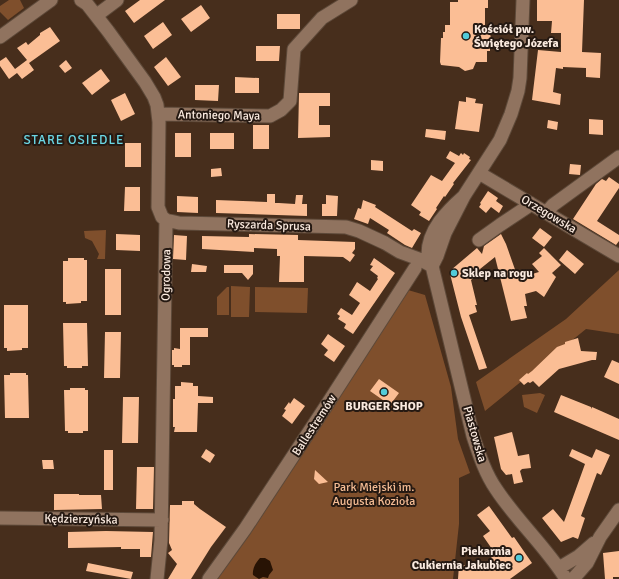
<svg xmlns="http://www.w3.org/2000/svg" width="619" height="579" font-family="Signika,sans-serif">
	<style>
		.green { fill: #7f4f2c }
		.water { fill: #281304 }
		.building { fill: #fbbe95 }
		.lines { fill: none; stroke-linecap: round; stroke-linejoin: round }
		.minor-casing { stroke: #5d4939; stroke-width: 15 }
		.minor { stroke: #90735f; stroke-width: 13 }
		.poi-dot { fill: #52cbd9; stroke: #251912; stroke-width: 1.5 }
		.labels { text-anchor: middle; stroke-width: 4; stroke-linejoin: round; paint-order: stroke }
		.poi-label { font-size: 12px; font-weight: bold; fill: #faeadf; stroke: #251912; text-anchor: start }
		.street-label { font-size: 12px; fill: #faeadf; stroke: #251912 }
		.park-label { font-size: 12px; fill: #f5bc94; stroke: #251912 }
		.neighbourhood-label { font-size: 13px; letter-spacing: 1px; fill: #6bd6e3; stroke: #251912 }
	</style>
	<rect width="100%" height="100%" fill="#472e1c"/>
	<!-- green -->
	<path class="green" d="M9,0H20L24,8L8,20L0,12V6Z
		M106,230L105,259H97L99,254L92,241L85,238L84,231Z
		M619,270V334L586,329L485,411L476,382L566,319Z
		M231,286L250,287L249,317H231Z
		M227,287H229V315H217V297Z
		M255,287L308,288L307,313L255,312Z
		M408,290L425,295L451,387L458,439L470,473L459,478V524L453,579H212Z
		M540,393L545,395L537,413L524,407L522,395Z"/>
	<!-- water -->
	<path class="water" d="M260,558H265L270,561L273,570L269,575L268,578L263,577L259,579L253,575C252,569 256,562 260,558Z"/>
	<!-- building -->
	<path class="building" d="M140,0H165L134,23L125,11Z
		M458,0H488V8H485V33H490L492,46H490V51H487V62H476L473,69L465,71L459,67L441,65L440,62L441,38H443V32H445V25H450V2H458Z
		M537,0H584L582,52L601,53L600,78L586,77V68L563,67V69L556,68L553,92L561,94L560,105L532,100L538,50L561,52V33H551L552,21H537Z
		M201,5L210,18L191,32L181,19Z
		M277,14H300V29H277Z
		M163,22L172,35L153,49L144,36Z
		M50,27L60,41L29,63L34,70L22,79L17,73L9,79L0,66V61L6,57L15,69L27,60L17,48L26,42L28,45L40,35V33Z
		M256,46H280L279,61H256Z
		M166,57L181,77L168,86L154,67Z
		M66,60L72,68L65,73L59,66Z
		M101,69L110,81L92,95L82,83Z
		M235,77L259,78V93H235Z
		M195,85H219L218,101L195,100Z
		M125,93L135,114L121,121L111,100Z
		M299,93H330V106H319V125H330V137L298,138Z
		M466,97L476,99L475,103L483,104L479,132L455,129L459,101L466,102Z
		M589,119L603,120V135L589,134Z
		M548,120L558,122L557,130L547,128Z
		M253,125H269V149H253Z
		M426,129L446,131L445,140L425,137Z
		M175,133H191V157H175Z
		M210,133H234V149H210Z
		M125,143H141V167H125Z
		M450,151L459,156L461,153L463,155L464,153L470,157L469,159L471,160L453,183L454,184L445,197L444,196L436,208L437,209L429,221L419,215L421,212L411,205L431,175L442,181L455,163L446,158Z
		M371,160L383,161V171L371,170Z
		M570,164L581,165L580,175L569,174Z
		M221,168L222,176L211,177V169Z
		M609,177L619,184V188L597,221L619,235V241L616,245L573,219L596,184L602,179L606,181Z
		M125,187H140V211H124Z
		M488,191L498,198L496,201L503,206L499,213L491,207L486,213L479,207L481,204L480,203Z
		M267,194H275V203H279L295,204L296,195H303L302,204H307V216L216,213V200L267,202Z
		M326,195L338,196L337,216H322V204H326Z
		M177,196L198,197V213L177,212Z
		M363,200L376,205L375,207L412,231L414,229L421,233L412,248L405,245L387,233L389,230L370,218L368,224L354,219L358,208L361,209Z
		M540,228L552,237L544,247L532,238Z
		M116,234L140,235V251L116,250Z
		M249,234L298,235V240L355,242V249L352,253L355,255L350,262L343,257L304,256V282H279L280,256H277V249L254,248V252L202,249V236L249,237Z
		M501,234L506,244L518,278L539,272L532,264L542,256L539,253L544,248L561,265L552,273L556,277L544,297L536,291L525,294L527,306H524L527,318L511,321L495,257L480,269L482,270L471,280L477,305H475L477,312L469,315L487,368L479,370L461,317L450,274L451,270L477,248L482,254L484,246Z
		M174,235L187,236L186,260L173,259Z
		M567,250L584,264L575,274L559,260Z
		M68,258H84V260H87V301H81V303L66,304V302H63V261H68Z
		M374,258L395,273L353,334L344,328L346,324L338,319L340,316L337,314L341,308L352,315L360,303L349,295L357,282L370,291L378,279L377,278L378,276L370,270L373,266L370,265Z
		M192,264L207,266L206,272H191Z
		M224,265H253V274L248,280L242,273H224Z
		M105,269H121V315H105Z
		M4,305H28V348H22V350L7,351V348H4Z
		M63,323H87L88,366H82V368H67V366H64Z
		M180,328H208V337H190V365H182V367H174V365H172V350H174V348L180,349Z
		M105,332H121L120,378H104Z
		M328,334L345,346L334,362L324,355L328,350L321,344Z
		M578,338L581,351L597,352L596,360H592L559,369L539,387L533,381L530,383L528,382L524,385L519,380L527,373L528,374L532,371L557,347L565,344V342Z
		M612,360L619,363V384L604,377Z
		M10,373H26V375H28L29,418H5L4,375H10Z
		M379,379L399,393L390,405L370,391Z
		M181,382L193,383V386H198V396L213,397V403H198L197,432H174L175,427H173V399H175V386H181Z
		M70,388H85V390H88V431H83V433H68V431H65L64,390H70Z
		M561,395L591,407V409L592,407L619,419V440L554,412Z
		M123,397H139L138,443H122Z
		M294,398L305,406L292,424L282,416L286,410L284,409L289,402L290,404Z
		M512,432L518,456L529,454L531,468L522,469L520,471L523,482L514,484L512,474L506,475L501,469L494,437Z
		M206,449L215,455L210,463L201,457Z
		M572,449L592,458L596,449L610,455L601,475L597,473L581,516L585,518L578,539L573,537L561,542L542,518L553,509L564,522L585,464L569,456Z
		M104,450H113V490H104Z
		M42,460H53L54,469H43Z
		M137,467H154L153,509H136Z
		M315,470L328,482L319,484L314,479Z
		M54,494H79V495H101L102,509L54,510Z
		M182,501H194V504L200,509L226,527L211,547L191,579H168L177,564L168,553L172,550L169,543L170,505H182Z
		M489,506L512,538L514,537L532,563L510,579H458L459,565L491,566L492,549L483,536L490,531L477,515Z
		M106,531L153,532L151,557H140V549H121V547L68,548V532Z
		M619,551V577H613V579H605L603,553Z
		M88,563L133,572L131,579L86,571Z"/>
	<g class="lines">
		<!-- minor casing -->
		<g class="minor-casing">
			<path id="minor" d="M81,0L87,4L108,31L145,82L154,97L157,105L159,122L158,207L162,217L166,220L179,223L346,227L359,231L385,243L400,252L419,259L432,266
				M97,15L117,0
				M0,37L51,0
				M158,114L270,116L281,110L290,101L294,49L322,18L351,0
				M479,173L619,256
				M464,196C447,211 428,230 428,254C428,258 431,263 432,266L473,436C479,454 485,473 496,489C517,521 546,547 566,579
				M546,213L553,205L619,157
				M479,240L500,225L527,207L530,203
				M432,266L437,256L445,233L464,196L500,140L511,114L518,91L520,78L523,0
				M0,518L162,520
				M559,568L579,556L594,543
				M157,579L161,540L166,220
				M209,579L245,529L326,406L415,268
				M573,579L587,563L600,537L619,510"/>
		</g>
		<!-- minor -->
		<use href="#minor" class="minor"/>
	</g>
	<!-- markers -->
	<g class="poi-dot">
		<circle cx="466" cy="36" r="4"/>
		<circle cx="454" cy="273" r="4"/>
		<circle cx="384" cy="392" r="4"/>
		<circle cx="519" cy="558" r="4"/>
	</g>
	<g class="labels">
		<!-- poi labels -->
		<g class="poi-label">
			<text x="474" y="33">Kościół pw.<tspan x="474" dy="14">Świętego Józefa</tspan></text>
			<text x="462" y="277">Sklep na rogu</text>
			<text x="384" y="410" text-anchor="middle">BURGER SHOP</text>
			<text x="511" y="555" text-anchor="end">Piekarnia<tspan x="511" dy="14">Cukiernia Jakubiec</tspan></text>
		</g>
		<!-- street labels -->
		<g class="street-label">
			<text transform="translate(219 115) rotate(1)" y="4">Antoniego Maya</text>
			<text transform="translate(549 214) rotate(31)" y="4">Orzegowska</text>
			<text transform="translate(269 225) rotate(2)" y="4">Ryszarda Sprusa</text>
			<text transform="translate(166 275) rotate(-89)" y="4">Ogrodowa</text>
			<text transform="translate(314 425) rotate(-57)" y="4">Ballestremów</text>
			<text transform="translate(475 434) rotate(74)" y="4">Piastowska</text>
			<text transform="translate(81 519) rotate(1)" y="4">Kędzierzyńska</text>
		</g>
		<!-- park labels -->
		<g class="park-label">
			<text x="374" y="491">Park Miejski im.<tspan x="374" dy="14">Augusta Kozioła</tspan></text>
		</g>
		<!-- neighbourhood labels -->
		<g class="neighbourhood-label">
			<text x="74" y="144">STARE OSIEDLE</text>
		</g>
	</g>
</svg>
